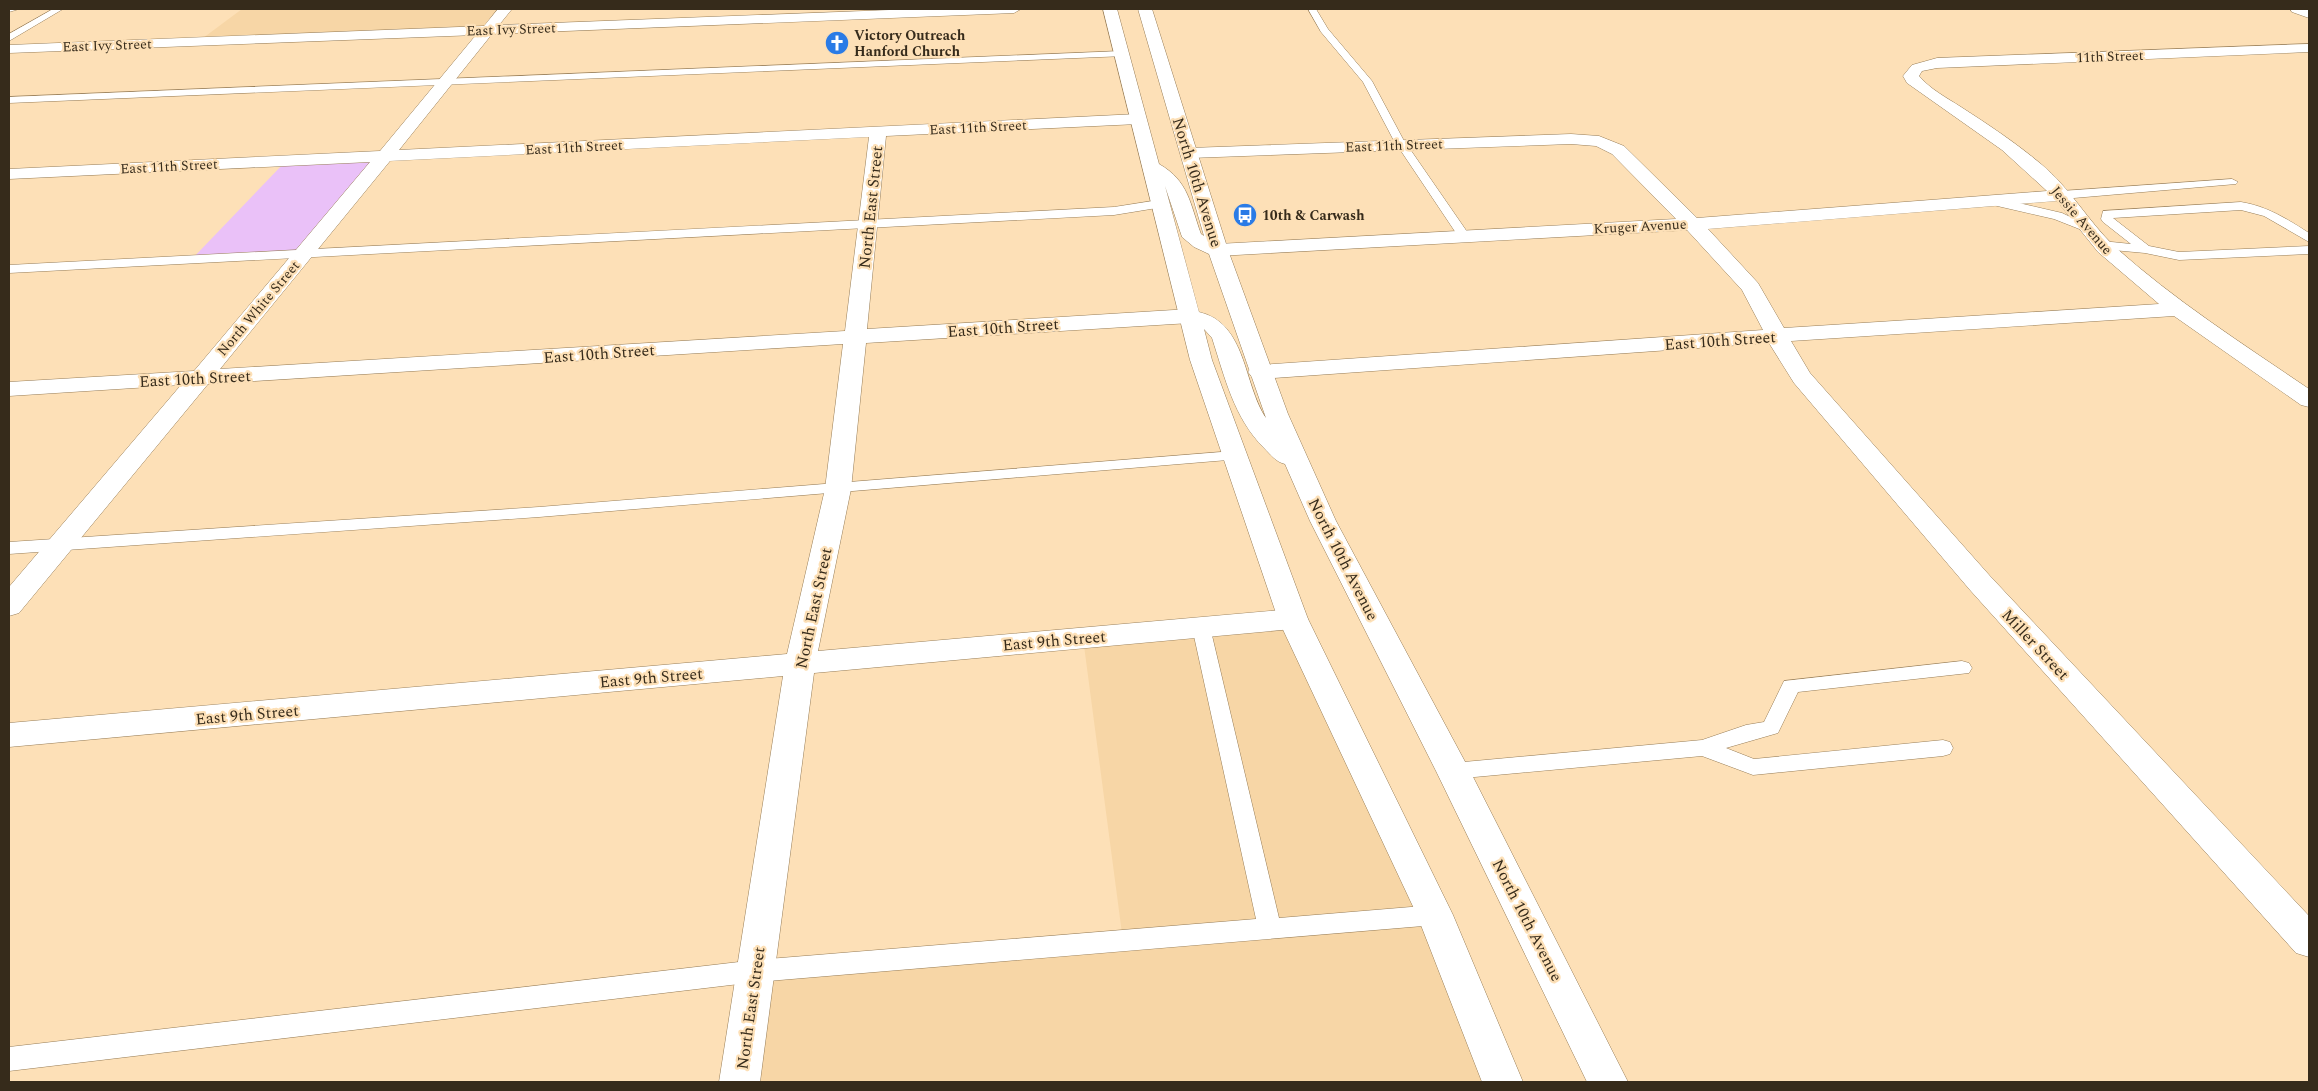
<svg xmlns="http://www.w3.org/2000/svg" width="2318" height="1091" font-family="Spectral,serif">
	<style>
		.built { fill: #f7d6a6 }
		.green { fill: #eac1f8 }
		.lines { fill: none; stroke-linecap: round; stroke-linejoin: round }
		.service-casing { stroke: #977d57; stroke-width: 1 }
		.minor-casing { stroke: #977d57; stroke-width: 1 }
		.secondary-casing { stroke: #977d57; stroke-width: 1 }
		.service { fill: #fff; fill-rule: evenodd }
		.minor { fill: #fff; fill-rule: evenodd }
		.secondary { fill: #fff; fill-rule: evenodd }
		.labels { text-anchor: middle; stroke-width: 4.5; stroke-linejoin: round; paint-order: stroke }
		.far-street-label { font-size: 14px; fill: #362b1b; stroke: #fde0b7 }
		.far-poi-label { font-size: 14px; font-weight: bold; fill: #362b1b; stroke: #fde0b7; text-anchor: start }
		.street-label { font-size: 16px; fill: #362b1b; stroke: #fde0b7 }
	</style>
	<rect width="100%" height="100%" fill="#fde0b7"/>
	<!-- built -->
	<path class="built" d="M242,9H500L488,30L199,41Z
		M1293,619L1435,915L1502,1082H740L756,971L1123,941L1083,638Z"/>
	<!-- green -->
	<path class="green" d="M385,156L304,254L191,260L286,161Z"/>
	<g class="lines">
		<!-- service casing -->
		<g class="service-casing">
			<path id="service" d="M9,9H19L9,12Z
				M53,9H63L9,41V34Z
				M1308,9H1316L1328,29L1372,81L1403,139L1470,236L1468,239H1460L1393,139L1363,82L1321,32Z
				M1122,51L1125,52V56L9,103V97Z
				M2232,179L2238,182L2236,184L2062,199L2056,195L2062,191Z
				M1997,198L2062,213L2093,228L2087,232L2054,219L1993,205L1991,202L1993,199Z
				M1159,200L1163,201L1165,204L1163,207L1114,215L9,273V265L1114,207Z
				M2241,202C2267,206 2287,219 2309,233V242L2264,216L2241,210L2113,218L2149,246L2179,252L2309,246V254L2179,260L2145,253L2102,249L2096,245L2102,241L2131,244L2103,222L2101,219L2103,211Z
				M1234,451L1240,453L1242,456L1240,459L539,517L9,554V542L539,507Z
				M1201,620L1208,622L1210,627L1279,918L1435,905L1443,908L1447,915L1443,922L1435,925L756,982L9,1071V1047L756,960L1256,919L1192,627L1194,622Z
				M1962,661L1969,663L1972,668L1969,673L1798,692L1778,733L1726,748L1754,759L1943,740L1950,742L1953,748L1950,754L1943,756L1753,775L1702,756L1453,779L1446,777L1442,771L1446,765L1453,763L1702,740L1746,725L1764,722L1784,681Z"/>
		</g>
		<!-- minor casing -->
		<g class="minor-casing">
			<path id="minor" d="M498,9H512L499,25L915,9H1021L1014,13L492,34L399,150L1138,114L1144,115L1146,119L1144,123L1138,124L886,136L867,329L1190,309L1198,311L1201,316L1198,321L1190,323L866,343L851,489L818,651L1293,609L1303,612L1308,619L1303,626L1293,629L814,673L760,1082H719L783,676L9,747V723L787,654L825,489L843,344L208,384L19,613L9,616V587L181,385L9,396V382L194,371L370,162L9,179V169L380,151L476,35L9,53V45L484,26ZM869,137L845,331L220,369L390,161Z
				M2290,9H2309V18L2292,12Z
				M2309,44V52L1937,68L1922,71L1919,76C1930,89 1947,98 1961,107C1989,125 2016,143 2041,164C2070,188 2088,221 2114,246C2174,300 2243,344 2309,389V407L2301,405L2174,316L1791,341L1810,373L1990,576L2309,916V957L2296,953L1970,590L1794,383L1769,343L1260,379L1252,377L1248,372L1252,367L1260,365L1763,330L1742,290L1687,230L1218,256L1211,254L1208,250L1211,246L1218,244L1676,219L1612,154L1596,146L1571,144L1190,158L1184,157L1181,153L1184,149L1190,148L1571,134L1599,136L1624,146L1697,218L2047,191L2002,150L1907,83L1903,76L1912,65L1937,58ZM2057,201L2098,252L2159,304L1784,328L1758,283L1708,229Z"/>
		</g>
		<!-- secondary casing -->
		<g class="secondary-casing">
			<path id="secondary" d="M1103,9H1117L1159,164C1189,181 1190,204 1201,234L1204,236L1138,9H1152L1228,250L1288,414L1336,521L1470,771L1628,1082H1587L1436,771L1310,521L1285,464C1276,462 1271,455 1264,448C1234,418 1225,378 1212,338L1204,329L1212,360L1308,619L1453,915L1523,1082H1482L1417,915L1278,619L1190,360ZM1165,186L1182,237L1194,247L1209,254L1266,418C1243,384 1247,323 1199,312Z"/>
		</g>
		<!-- service -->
		<use href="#service" class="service"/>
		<!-- minor -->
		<use href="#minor" class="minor"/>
		<!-- secondary -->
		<use href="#secondary" class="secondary"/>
	</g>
	<!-- icons -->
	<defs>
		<g id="church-disc" transform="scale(1.25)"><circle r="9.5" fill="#2a7be6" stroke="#fde0b7"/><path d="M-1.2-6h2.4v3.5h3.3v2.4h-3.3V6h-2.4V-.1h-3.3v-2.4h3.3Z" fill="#fff"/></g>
		<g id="bus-disc" transform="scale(1.25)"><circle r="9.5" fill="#2a7be6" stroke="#fde0b7"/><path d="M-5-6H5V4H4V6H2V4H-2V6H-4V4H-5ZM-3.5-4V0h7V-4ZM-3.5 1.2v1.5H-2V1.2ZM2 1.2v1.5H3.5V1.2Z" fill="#fff"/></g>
	</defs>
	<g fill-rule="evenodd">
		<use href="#church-disc" x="837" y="43"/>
		<use href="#bus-disc" x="1245" y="215"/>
	</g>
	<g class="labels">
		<!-- far-street labels -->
		<g class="far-street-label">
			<text transform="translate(511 29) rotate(-2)" y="5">East Ivy Street</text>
			<text transform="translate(107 45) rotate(-2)" y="5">East Ivy Street</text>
			<text transform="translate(2110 56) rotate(-2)" y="5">11th Street</text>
			<text transform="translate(978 127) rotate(-3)" y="5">East 11th Street</text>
			<text transform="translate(1394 145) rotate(-2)" y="5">East 11th Street</text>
			<text transform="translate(574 147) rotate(-3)" y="5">East 11th Street</text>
			<text transform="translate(169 166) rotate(-3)" y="5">East 11th Street</text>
			<text transform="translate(2082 220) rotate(49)" y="5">Jessie Avenue</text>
			<text transform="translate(1640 226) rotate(-3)" y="5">Kruger Avenue</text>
			<text transform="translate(258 308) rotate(-50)" y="5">North White Street</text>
		</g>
		<!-- far-poi labels -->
		<g class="far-poi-label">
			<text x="854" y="40">Victory Outreach<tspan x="854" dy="16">Hanford Church</tspan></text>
			<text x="1262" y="220">10th &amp; Carwash</text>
		</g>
		<!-- street labels -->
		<g class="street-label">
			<text transform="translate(1198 182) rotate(73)" y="6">North 10th Avenue</text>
			<text transform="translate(870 207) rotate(-84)" y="6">North East Street</text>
			<text transform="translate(1003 327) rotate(-4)" y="6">East 10th Street</text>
			<text transform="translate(1720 340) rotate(-4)" y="6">East 10th Street</text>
			<text transform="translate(599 353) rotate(-4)" y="6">East 10th Street</text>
			<text transform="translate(195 378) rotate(-3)" y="6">East 10th Street</text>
			<text transform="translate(1344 559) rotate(63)" y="6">North 10th Avenue</text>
			<text transform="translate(813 608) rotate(-78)" y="6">North East Street</text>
			<text transform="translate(1054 640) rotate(-5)" y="6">East 9th Street</text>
			<text transform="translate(2036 644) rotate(47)" y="6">Miller Street</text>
			<text transform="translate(651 677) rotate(-5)" y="6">East 9th Street</text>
			<text transform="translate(247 714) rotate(-5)" y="6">East 9th Street</text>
			<text transform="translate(1528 920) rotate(63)" y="6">North 10th Avenue</text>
			<text transform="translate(750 1008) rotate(-82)" y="6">North East Street</text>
		</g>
	</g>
	<!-- border -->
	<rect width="2318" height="1091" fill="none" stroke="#362b1b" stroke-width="20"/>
</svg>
